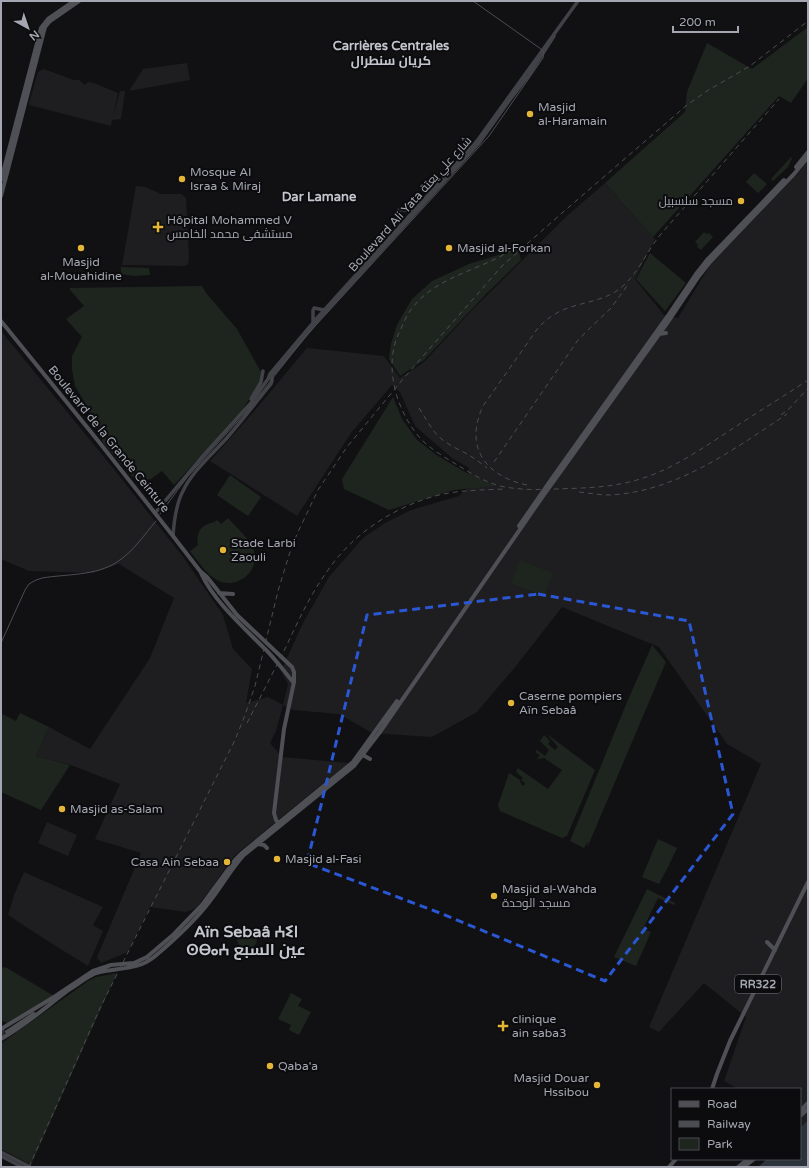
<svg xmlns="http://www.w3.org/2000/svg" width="809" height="1168" font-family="'Varela Round',Cairo,'Noto Sans Tifinagh',sans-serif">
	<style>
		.built { fill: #1e1d20 }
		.green { fill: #1e251f }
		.water { fill: #2c333a }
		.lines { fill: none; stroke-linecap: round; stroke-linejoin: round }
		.primary-tunnel { stroke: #2e2f33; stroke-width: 4; stroke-dasharray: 4 2; stroke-linecap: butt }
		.secondary { stroke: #414247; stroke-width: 3.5 }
		.primary { stroke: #4f5056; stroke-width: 4 }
		.tram { stroke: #4c4d52; stroke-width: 1 }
		.rail { stroke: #4c4d52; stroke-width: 1; stroke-dasharray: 5 4; stroke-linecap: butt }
		.marked { fill: none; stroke: #2a57d4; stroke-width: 3; stroke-dasharray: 8 5; stroke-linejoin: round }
		.poi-dot { fill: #e4b638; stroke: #0c0c0e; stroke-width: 1.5 }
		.labels { text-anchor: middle; stroke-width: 4; stroke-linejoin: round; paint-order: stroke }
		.shield { fill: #0c0c0e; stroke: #767881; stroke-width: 1 }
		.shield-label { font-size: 11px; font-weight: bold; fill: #a4a7b2 }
		.poi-label { font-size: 12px; fill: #a4a7b2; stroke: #0c0c0e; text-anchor: start }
		.street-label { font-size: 12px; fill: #a4a7b2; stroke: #0c0c0e }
		.neighbourhood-label { font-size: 13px; font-weight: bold; fill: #c4c6cf; stroke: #0c0c0e }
		.district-label { font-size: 16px; font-weight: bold; fill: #c4c6cf; stroke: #0c0c0e }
	</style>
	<rect width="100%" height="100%" fill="#111113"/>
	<!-- built -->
	<path class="built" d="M187,63L190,80L129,91L143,69Z
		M44,69L74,80H79L85,85L88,82L94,83L118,93L113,118L120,91H125L121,119L112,120L111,126L29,105V103L38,72Z
		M808,160V1120L801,1127L800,1126V1089H738L724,1081L746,1017L704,983L659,1032L649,1027L761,764L727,744L659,647L562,607L516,666L477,712L432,737L372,733L339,714L293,710L283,705L276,731L270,743L282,757L348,763L234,856L210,890L196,908L186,912L150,907L128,952L101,963L97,957L141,853L95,839L120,784L68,764L36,756L49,727L90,749L150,658L174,598L119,564L93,573L29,571L1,559V331L113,468L184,558L223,615L233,649L252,669L246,703L268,697L283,705L288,684L281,671L303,623L329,577L363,538L385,523L411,510L459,496L467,489L469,468L452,458L415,426L400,392L392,385L351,433L297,516L210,461L250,416L307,348L384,356L400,378L424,362L474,308L568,215L605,183L655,239L635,279L664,315L678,318L710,265L798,173Z
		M136,186L145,187L161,194H181L186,198L189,257L188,265L184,266L122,265Z
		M47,822L77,835L68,856L38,843Z
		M24,872L103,907L93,925L103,931L88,966L43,938L8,915L14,895Z"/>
	<!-- green -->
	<path class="green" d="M808,27V78L791,103L779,96L653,237L605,183L685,112L687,92L707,43L752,69Z
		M791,157L792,158L788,167L773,181L771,179Z
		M754,173L767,184L758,193L746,182Z
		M704,232L707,234L709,233L713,237L701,250L697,247L698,245L695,242Z
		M518,249L521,260L486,294L424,360L400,376L389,359L391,344L397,325L412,299L432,281L469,264Z
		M650,253L686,283L665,311L636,279Z
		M121,267L149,268L150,275L135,276L121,274Z
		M202,286L206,293L237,329L261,372V380L240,414L174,485L162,471L151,479L137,482L103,443L88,408L75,386L72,370V356L82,337L66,319L84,306L70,290V288Z
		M393,397L402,419L417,440L438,456L465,472L495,486L454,490L389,510L344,489L342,479Z
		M230,475L261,497L248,516L217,495Z
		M228,518C236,527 248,537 253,549C262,570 237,591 217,580C207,575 197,560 190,551L198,545C196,536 199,527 208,524C212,522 214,523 217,520L221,524Z
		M520,560L553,573L544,596L511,583Z
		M652,645L666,662L587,848L588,841L584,848L570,841L625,707Z
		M20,713L49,727L36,756L70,765L41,810L1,792V716L2,714L16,721Z
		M547,734L595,770L567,836L562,838L500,811L498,805L509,773L520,780L521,784L524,786L525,783L521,780L523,778L516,772L518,768L548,789L562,770L544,758L538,759L535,762L540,755L535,752L537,750L545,756L549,750L540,741L544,735L550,741L548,744L555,750L558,747Z
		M658,839L677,848L668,867L659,884L642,877Z
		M647,889L675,903L674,905L658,898L643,929L651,932L636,966L614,957Z
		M237 939a10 10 0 1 1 20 0a10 10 0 1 1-20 0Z
		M2,967L7,968L54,996L12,1024L1,1021V980Z
		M117,973L31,1165L1,1149V1045L3,1042L88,981L96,977Z
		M291,993L302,999L298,1006L311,1012L299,1035L289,1030L291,1025L278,1019Z"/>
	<!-- water -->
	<path class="water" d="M808,1120V1167H758L767,1159H800V1128Z"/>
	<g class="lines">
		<!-- primary-tunnel -->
		<path class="primary-tunnel" d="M1,1032L5,1029
			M1,1035L7,1032"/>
		<!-- secondary -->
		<path class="secondary" d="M400,209L409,211L414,210
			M399,210L401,225
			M314,308L324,310
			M313,310V322
			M269,378L275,372L320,318L479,143L509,101L529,75L554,36
			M251,399L261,382L263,371
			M155,513L203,456L250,404L268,379L270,374L318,317L477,141L578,1
			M173,536C174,521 176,504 183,491C191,473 212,454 226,439C242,421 256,402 271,384L272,381V376L270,375
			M1,1152L30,1167
			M1,1156L22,1167"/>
		<!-- primary -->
		<path class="primary" d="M796,167L808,152
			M1,180L41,28L48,19L74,1
			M1,196L45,27L50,21L79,1
			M1,321L99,442L173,536L200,571L207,577L237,615L292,667L294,672V682L284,729L274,813L276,820L280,825
			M659,334L666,333
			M519,526L553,477L667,317L696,274L707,260L784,180
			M201,573C213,600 242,626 263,647C274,657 283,670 293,682
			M219,593L233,594
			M363,755L370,759
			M258,844L264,845L267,848
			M767,942L775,950
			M1,1029L54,997L93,971L111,965L134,963L147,957L174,934L202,905L235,860L242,853L353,762L397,701
			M7,1032L34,1014
			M1,1039C26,1025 47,1006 70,989C78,984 87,977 96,973C116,967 137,971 154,957C173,941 195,921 210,901C222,886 231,869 244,855L354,766L380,732L543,496L670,319L699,276L710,262L794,174L808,157
			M712,1089L717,1074L730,1041L808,882
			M800,1111L808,1103
			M800,1116L808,1109
			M669,1167L676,1159
			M738,1167L748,1159
			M744,1167L754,1159"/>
		<!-- tram -->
		<path class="tram" d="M160,514L188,476L246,412L306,336L489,136L543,58L544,52L541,49L473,1
			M1,643L25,590L29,584L36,580L42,578C66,574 96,576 117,562C133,552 144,535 156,521"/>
		<!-- rail -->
		<path class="rail" d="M519,245C484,271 436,274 410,311C407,315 405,320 403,324C401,329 398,334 396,340C385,372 398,413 420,438C430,449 446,458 459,466C472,474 485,482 500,486C519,490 537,490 556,489C581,488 605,488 629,482C665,474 695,453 726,433C753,415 781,398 808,380
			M419,408C425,417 430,427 437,435C446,444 458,449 469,455C475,459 481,463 487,468
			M781,415L790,408L808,388
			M494,462L578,340L588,330L611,308L627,286
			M527,485C485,476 464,447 483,406L538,328C543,323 548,318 555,314C573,303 597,303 615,292C637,278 645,253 661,234L779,99
			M579,492C589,493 599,495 609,495C676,492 733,450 787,414
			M247,723C259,700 271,676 283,653C296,626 308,598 326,573C351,535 392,508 435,496C458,490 481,490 505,489
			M29,1167L101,1006L235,740L245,715L255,686L278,591L289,555L297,534L318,490L347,447L403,379L502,266L562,213L687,105L707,91L750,66L808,21"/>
	</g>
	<!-- marked area -->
	<path class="marked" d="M538,594L689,621L733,814L605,981L440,913L307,863L367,615Z"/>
	<!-- markers -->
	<g class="poi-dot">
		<circle cx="530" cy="114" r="4"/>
		<circle cx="182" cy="179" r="4"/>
		<circle cx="741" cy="201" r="4"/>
		<path d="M156 221h4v4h4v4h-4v4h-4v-4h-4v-4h4z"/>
		<circle cx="81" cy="248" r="4"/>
		<circle cx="449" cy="248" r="4"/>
		<circle cx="223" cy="550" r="4"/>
		<circle cx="511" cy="703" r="4"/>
		<circle cx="62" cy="809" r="4"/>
		<circle cx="277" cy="859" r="4"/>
		<circle cx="227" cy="862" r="4"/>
		<circle cx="494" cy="896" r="4"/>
		<path d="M501 1020h4v4h4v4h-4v4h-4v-4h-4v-4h4z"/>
		<circle cx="270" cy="1066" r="4"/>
		<circle cx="597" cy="1085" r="4"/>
	</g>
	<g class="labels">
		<!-- shield labels -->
		<rect class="shield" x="735" y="975" width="46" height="18" rx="3"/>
		<g class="shield-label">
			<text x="758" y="988">RR322</text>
		</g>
		<!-- poi labels -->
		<g class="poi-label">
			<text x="538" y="111">Masjid<tspan x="538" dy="14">al-Haramain</tspan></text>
			<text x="190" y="176">Mosque Al<tspan x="190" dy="14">Israa &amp; Miraj</tspan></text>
			<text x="733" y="205" text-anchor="end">مسجد سلسبيل</text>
			<text x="167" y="224">Hôpital Mohammed V<tspan x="167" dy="14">مستشفى محمد الخامس</tspan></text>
			<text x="457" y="252">Masjid al-Forkan</text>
			<text x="81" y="266" text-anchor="middle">Masjid<tspan x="81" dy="14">al-Mouahidine</tspan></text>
			<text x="231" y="547">Stade Larbi<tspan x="231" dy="14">Zaouli</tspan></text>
			<text x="519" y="700">Caserne pompiers<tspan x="519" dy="14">Aïn Sebaâ</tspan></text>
			<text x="70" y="813">Masjid as-Salam</text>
			<text x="285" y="863">Masjid al-Fasi</text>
			<text x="219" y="866" text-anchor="end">Casa Ain Sebaa</text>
			<text x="502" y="893">Masjid al-Wahda<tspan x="502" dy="14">مسجد الوحدة</tspan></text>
			<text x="512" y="1023">clinique<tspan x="512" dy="14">ain saba3</tspan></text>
			<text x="278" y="1070">Qaba'a</text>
			<text x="589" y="1082" text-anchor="end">Masjid Douar<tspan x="589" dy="14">Hssibou</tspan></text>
		</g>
		<!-- street labels -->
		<g class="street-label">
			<text transform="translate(410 204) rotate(-48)" y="4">Boulevard Ali Yata شارع علي يعتة</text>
			<text transform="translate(109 439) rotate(51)" y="4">Boulevard de la Grande Ceinture</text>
		</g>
		<!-- neighbourhood labels -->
		<g class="neighbourhood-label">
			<text x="391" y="50">Carrières Centrales<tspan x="391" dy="15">كريان سنطرال</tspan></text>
			<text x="319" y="201">Dar Lamane</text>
		</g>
		<!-- district labels -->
		<g class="district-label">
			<text x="246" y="937">Aïn Sebaâ ⵄⵉⵏ<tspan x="246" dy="18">ⵙⴱⴰⵄ عين السبع</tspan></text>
		</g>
	</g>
	<!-- border -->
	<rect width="809" height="1168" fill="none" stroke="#a4a7b2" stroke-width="4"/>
	<!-- legend -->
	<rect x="671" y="1088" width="130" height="72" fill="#0c0c0e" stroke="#494a50"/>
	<rect x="679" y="1101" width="20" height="6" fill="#4f5056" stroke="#494a50"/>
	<text x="707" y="1108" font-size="12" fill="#a4a7b2">Road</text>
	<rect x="679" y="1121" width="20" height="6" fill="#4c4d52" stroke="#494a50"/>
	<text x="707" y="1128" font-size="12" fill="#a4a7b2">Railway</text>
	<rect x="679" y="1138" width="20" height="12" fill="#1e251f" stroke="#494a50"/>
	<text x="707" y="1148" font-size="12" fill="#a4a7b2">Park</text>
	<!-- north arrow -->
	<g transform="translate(28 28) rotate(140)" stroke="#0c0c0e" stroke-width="3" paint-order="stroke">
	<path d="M0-3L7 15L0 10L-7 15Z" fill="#a4a7b2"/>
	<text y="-6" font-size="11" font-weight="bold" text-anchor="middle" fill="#a4a7b2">N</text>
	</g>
	<!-- scale -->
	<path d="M673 26v6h65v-6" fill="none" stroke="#a4a7b2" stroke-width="2"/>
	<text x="679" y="26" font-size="12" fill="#a4a7b2" stroke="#0c0c0e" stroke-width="3" paint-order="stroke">200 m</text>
</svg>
